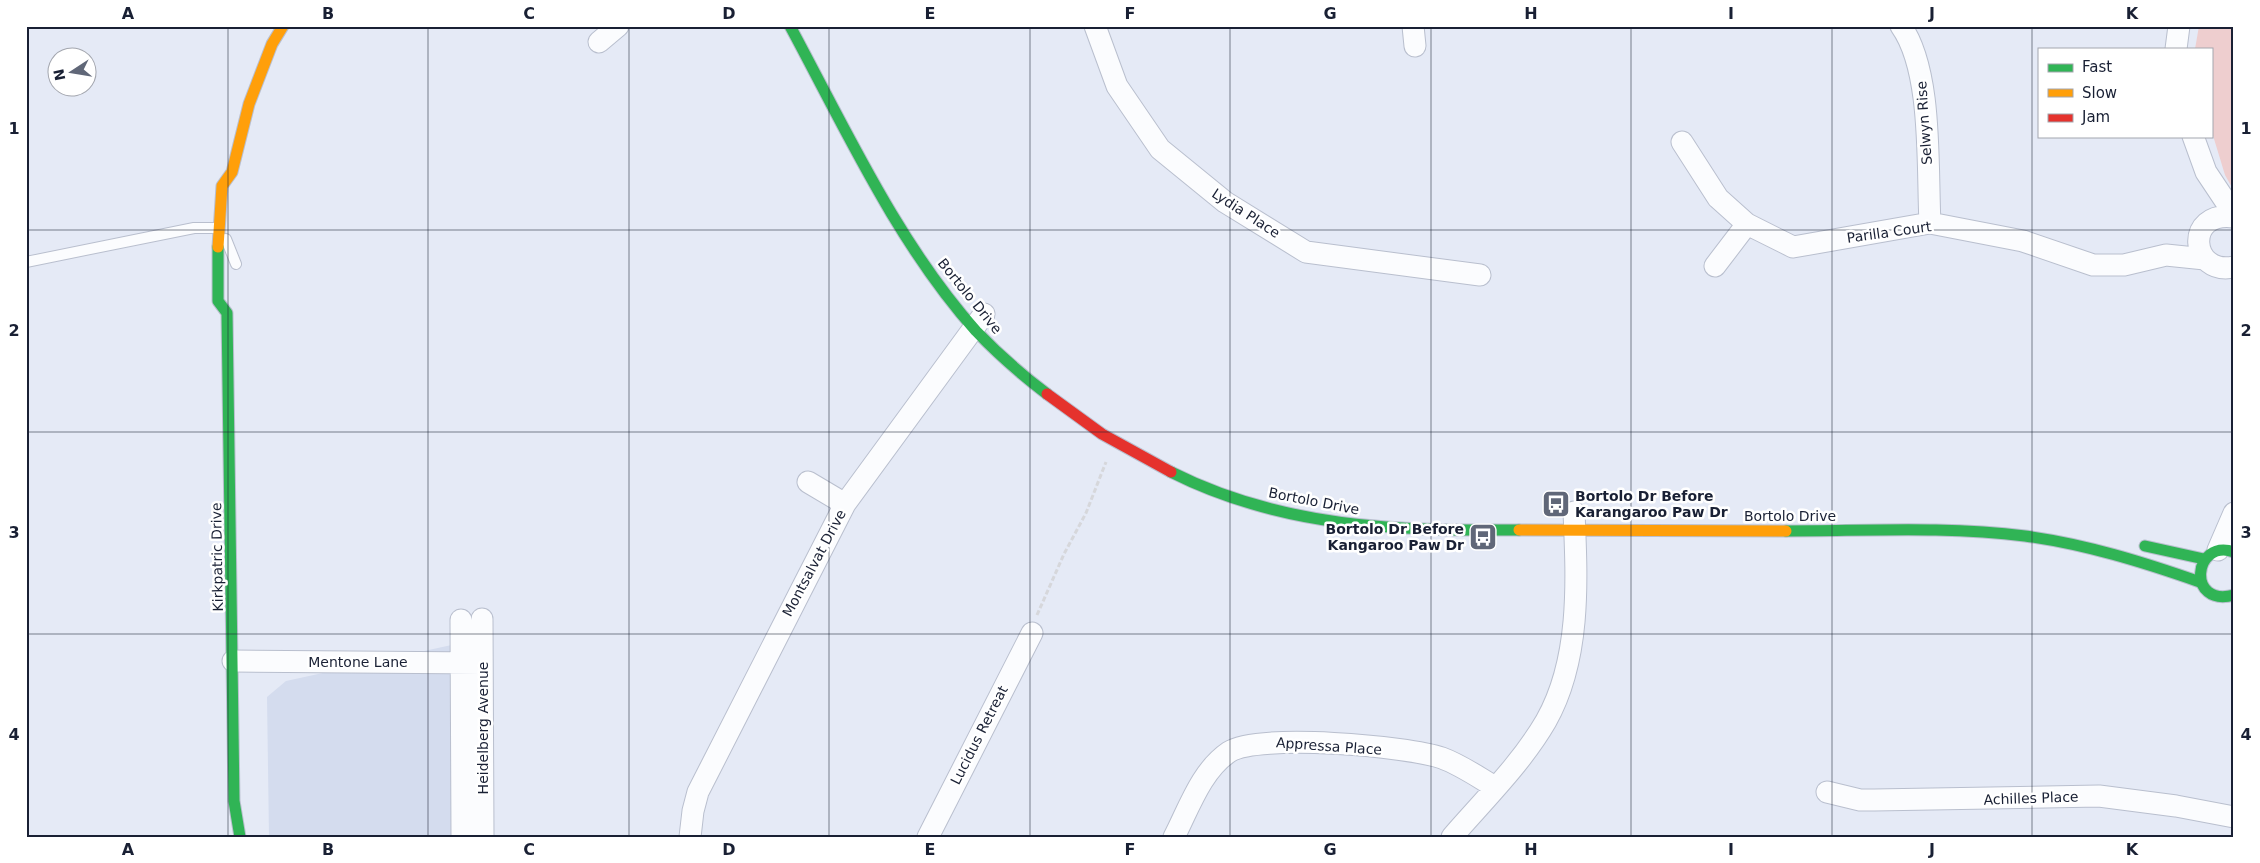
<svg xmlns="http://www.w3.org/2000/svg" width="2260" height="863" font-family="'DejaVu Sans',sans-serif">
	<style>
		.built { fill: #d4dcee }
		.green { fill: #eececf }
		.lines { fill: none; stroke-linecap: round; stroke-linejoin: round }
		.lane-casing { stroke: #b9bfce; stroke-width: 12 }
		.street-casing { stroke: #b9bfce; stroke-width: 23 }
		.fast-casing { stroke: #b9bfce; stroke-width: 13 }
		.slow-casing { stroke: #b9bfce; stroke-width: 13 }
		.jam-casing { stroke: #b9bfce; stroke-width: 13 }
		.path { stroke: #d6d7db; stroke-width: 3; stroke-dasharray: 5 2.5; stroke-linecap: butt }
		.lane { stroke: #fbfcfe; stroke-width: 10 }
		.street { stroke: #fbfcfe; stroke-width: 21 }
		.fast { stroke: #30b455; stroke-width: 11 }
		.slow { stroke: #ff9f0a; stroke-width: 11 }
		.jam { stroke: #e5322d; stroke-width: 11 }
		.grid { fill: none; stroke: #192034; stroke-width: 1; stroke-opacity: 0.55 }
		.labels { text-anchor: middle; stroke-width: 5; stroke-linejoin: round; paint-order: stroke }
		.street-label { font-size: 14px; fill: #192034; stroke: #fff }
		.poi-label { font-size: 14px; font-weight: bold; fill: #192034; stroke: #fff; text-anchor: start }
		.neatline { fill: none; stroke: #192034; stroke-width: 2 }
		.grid-label { font-size: 16px; text-anchor: middle; font-weight: bold; fill: #192034 }
	</style>
	<rect width="100%" height="100%" fill="#e5eaf6"/>
	<!-- built -->
	<path class="built" d="M470,641L469,837H269L267,697L286,681Z"/>
	<!-- green -->
	<path class="green" d="M2199,26H2234V191L2225,175L2211,129V49H2195Z"/>
	<g class="lines">
		<!-- lane casing -->
		<g class="lane-casing">
			<path id="lane" d="M226,239L236,264
				M26,262L194,228H217"/>
		</g>
		<!-- street casing -->
		<g class="street-casing">
			<path id="street" d="M1095,26L1117,86L1160,149L1225,202L1306,252L1480,275
				M1413,26L1415,46
				M1901,26C1933,71 1927,168 1930,223
				M599,42L618,26
				M2176,49L2179,26
				M2193,136L2206,172L2234,214
				M1682,142L1718,198L1747,224L1793,247L1930,223L2023,241L2093,265H2124L2166,255L2205,259
				M2234,217C2184,210 2190,276 2234,267
				M1715,266L1747,224
				M808,482L845,504
				M2218,550L2234,513
				M482,619L483,837
				M461,620L462,837
				M233,661L482,663
				M1827,792L1860,800H1874L2099,796L2176,806L2234,817
				M690,837L693,811L698,792L845,504L984,314
				M928,837L1032,633
				M1174,837C1189,808 1201,771 1229,752C1258,733 1408,746 1442,758C1461,765 1478,777 1495,787
				M1452,837C1484,800 1521,764 1546,721C1581,659 1577,581 1574,512"/>
		</g>
		<!-- fast casing -->
		<g class="fast-casing">
			<path id="fast" d="M790,26C845,128 898,244 976,331C998,354 1022,375 1047,394
				M218,247V301L227,313L234,801L240,837
				M1171,472C1282,528 1398,531 1519,530
				M1786,531C1866,531 1946,526 2025,536C2085,544 2143,562 2200,582
				M2145,546L2204,559
				M2234,552C2193,538 2186,608 2234,595"/>
		</g>
		<!-- slow casing -->
		<g class="slow-casing">
			<path id="slow" d="M218,247L222,186L232,172L249,104L272,44L283,26
				M1519,530L1786,531"/>
		</g>
		<!-- jam casing -->
		<g class="jam-casing">
			<path id="jam" d="M1047,394L1102,434L1171,472"/>
		</g>
		<!-- path -->
		<path class="path" d="M1037,615L1064,554L1086,513L1106,462"/>
		<!-- lane -->
		<use href="#lane" class="lane"/>
		<!-- street -->
		<use href="#street" class="street"/>
		<!-- fast -->
		<use href="#fast" class="fast"/>
		<!-- slow -->
		<use href="#slow" class="slow"/>
		<!-- jam -->
		<use href="#jam" class="jam"/>
	</g>
	<!-- grid -->
	<path class="grid" d="M228,26V837M428,26V837M629,26V837M829,26V837M1030,26V837M1230,26V837M1431,26V837M1631,26V837M1832,26V837M2032,26V837M26,230H2234M26,432H2234M26,634H2234"/>
	<!-- icons -->
	<defs>
		<g id="bus-square" transform="scale(1.4375)"><rect x="-9" y="-9" width="18" height="18" rx="4" fill="#606778" stroke="#fff"/><path d="M-5-6H5V4H4V6H2V4H-2V6H-4V4H-5ZM-3.5-4V0h7V-4ZM-3.5 1.2v1.5H-2V1.2ZM2 1.2v1.5H3.5V1.2Z" fill="#fff"/></g>
	</defs>
	<g fill-rule="evenodd">
		<use href="#bus-square" x="1556" y="504"/>
		<use href="#bus-square" x="1483" y="537"/>
	</g>
	<g class="labels">
		<!-- street labels -->
		<g class="street-label">
			<text transform="translate(1924 123) rotate(-94)" y="5">Selwyn Rise</text>
			<text transform="translate(1246 213) rotate(33)" y="5">Lydia Place</text>
			<text transform="translate(1889 232) rotate(-8)" y="5">Parilla Court</text>
			<text transform="translate(970 296) rotate(51)" y="5">Bortolo Drive</text>
			<text transform="translate(1314 501) rotate(11)" y="5">Bortolo Drive</text>
			<text x="1790" y="521">Bortolo Drive</text>
			<text transform="translate(217 557) rotate(-91)" y="5">Kirkpatric Drive</text>
			<text transform="translate(814 563) rotate(-62)" y="5">Montsalvat Drive</text>
			<text x="358" y="667">Mentone Lane</text>
			<text transform="translate(483 728) rotate(-90)" y="5">Heidelberg Avenue</text>
			<text transform="translate(979 735) rotate(-63)" y="5">Lucidus Retreat</text>
			<text transform="translate(1329 746) rotate(4)" y="5">Appressa Place</text>
			<text transform="translate(2031 798) rotate(-2)" y="5">Achilles Place</text>
		</g>
		<!-- poi labels -->
		<g class="poi-label">
			<text x="1575" y="501">Bortolo Dr Before<tspan x="1575" dy="16">Karangaroo Paw Dr</tspan></text>
			<text x="1464" y="534" text-anchor="end">Bortolo Dr Before<tspan x="1464" dy="16">Kangaroo Paw Dr</tspan></text>
		</g>
	</g>
	<!-- border -->
	<rect width="2260" height="863" fill="none" stroke="#ffffff" stroke-width="55"/>
	<!-- legend -->
	<rect x="2038" y="48" width="175" height="90" fill="#ffffff" stroke="#a3a6ae"/>
	<rect x="2048" y="64" width="25" height="8" fill="#30b455" stroke="#a3a6ae"/>
	<text x="2082" y="72" font-size="15" fill="#192034">Fast</text>
	<rect x="2048" y="89" width="25" height="8" fill="#ff9f0a" stroke="#a3a6ae"/>
	<text x="2082" y="98" font-size="15" fill="#192034">Slow</text>
	<rect x="2048" y="114" width="25" height="8" fill="#e5322d" stroke="#a3a6ae"/>
	<text x="2082" y="122" font-size="15" fill="#192034">Jam</text>
	<!-- north arrow -->
	<g transform="translate(72 72) rotate(258)"><circle r="24" fill="#ffffff" stroke="#a3a6ae"/>
	<path d="M0-4L9 19L0 12L-9 19Z" fill="#606778"/>
	<text y="-8" font-size="14" font-weight="bold" text-anchor="middle" fill="#192034">N</text>
	</g>
	<rect x="28" y="28" width="2204" height="808" class="neatline"/>
	<g class="grid-label">
		<text x="128" y="19">A</text>
		<text x="328" y="19">B</text>
		<text x="529" y="19">C</text>
		<text x="729" y="19">D</text>
		<text x="930" y="19">E</text>
		<text x="1130" y="19">F</text>
		<text x="1330" y="19">G</text>
		<text x="1531" y="19">H</text>
		<text x="1731" y="19">I</text>
		<text x="1932" y="19">J</text>
		<text x="2132" y="19">K</text>
		<text x="14" y="134">1</text>
		<text x="2246" y="134">1</text>
		<text x="14" y="336">2</text>
		<text x="2246" y="336">2</text>
		<text x="14" y="538">3</text>
		<text x="2246" y="538">3</text>
		<text x="14" y="740">4</text>
		<text x="2246" y="740">4</text>
		<text x="128" y="855">A</text>
		<text x="328" y="855">B</text>
		<text x="529" y="855">C</text>
		<text x="729" y="855">D</text>
		<text x="930" y="855">E</text>
		<text x="1130" y="855">F</text>
		<text x="1330" y="855">G</text>
		<text x="1531" y="855">H</text>
		<text x="1731" y="855">I</text>
		<text x="1932" y="855">J</text>
		<text x="2132" y="855">K</text>
	</g>
</svg>
